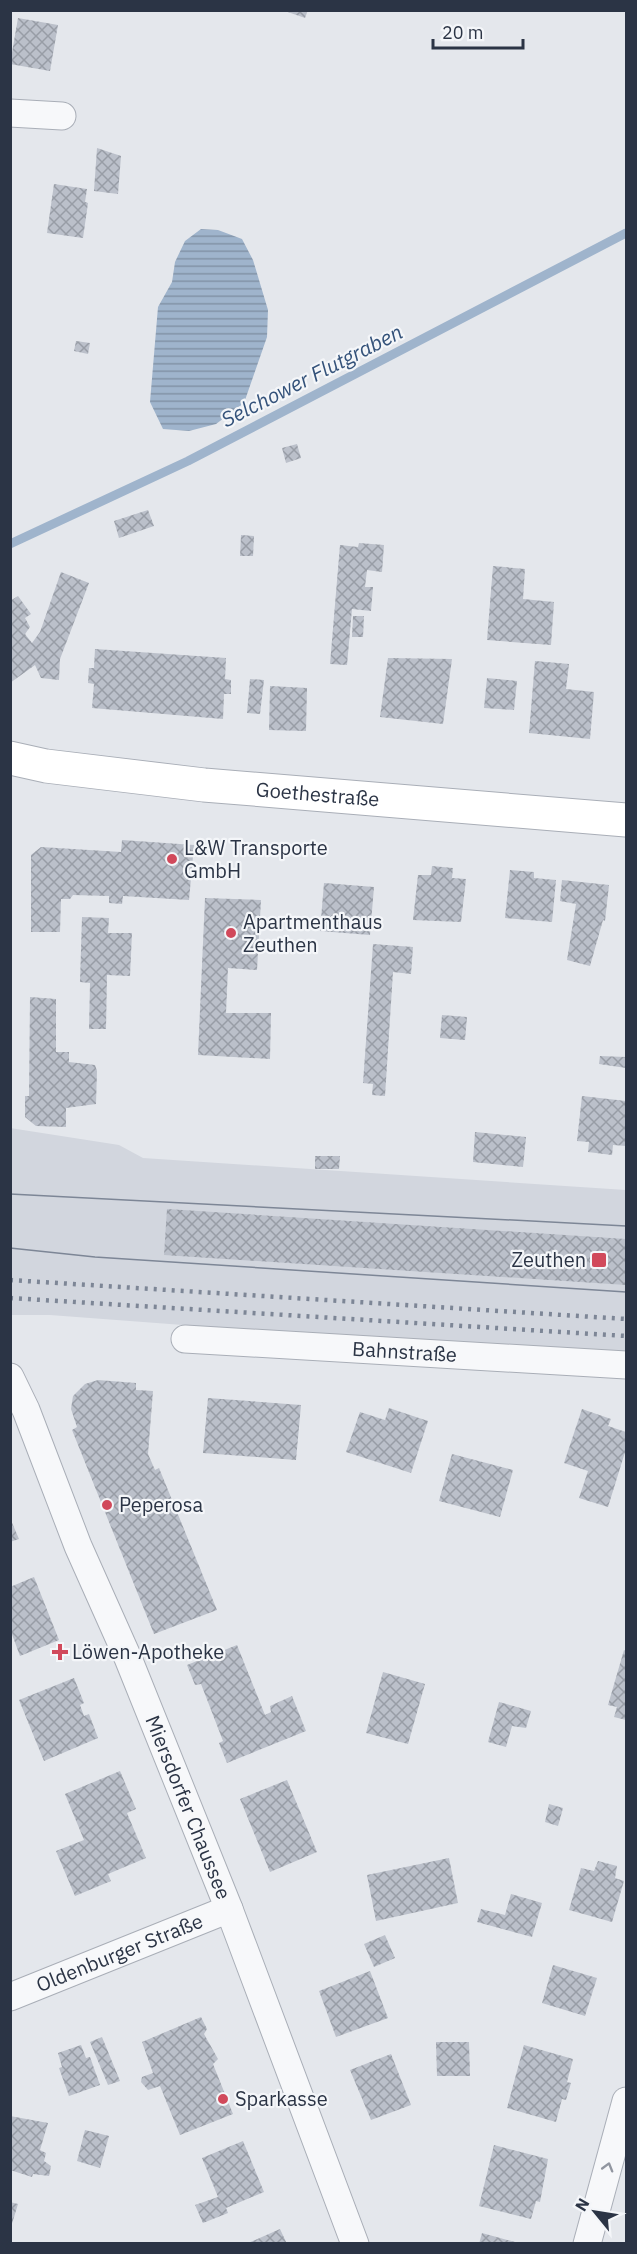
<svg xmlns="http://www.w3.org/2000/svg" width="637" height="2254" font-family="'IBM Plex Sans',sans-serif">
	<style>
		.built { fill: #d2d6de }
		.water { fill: url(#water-rules) }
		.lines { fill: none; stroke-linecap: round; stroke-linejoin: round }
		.stream { stroke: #9fb4cc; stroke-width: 9 }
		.building { fill: url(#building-cross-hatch) }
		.street-casing { stroke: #a9aeb7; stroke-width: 29 }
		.secondary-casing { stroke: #a9aeb7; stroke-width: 35 }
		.street { stroke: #f7f8fa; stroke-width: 27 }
		.secondary { stroke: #fff; stroke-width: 33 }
		.tram { stroke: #7d8696; stroke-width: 1.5 }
		.rail { stroke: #7d8696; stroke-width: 4.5; stroke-dasharray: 3 6; stroke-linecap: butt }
		.oneway { stroke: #9196a0 }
		.poi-dot { fill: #d1495b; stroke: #f4f6f9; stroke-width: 2 }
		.labels { text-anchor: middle; stroke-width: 4.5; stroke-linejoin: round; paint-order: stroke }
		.street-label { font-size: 20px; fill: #2b3445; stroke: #f4f6f9 }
		.poi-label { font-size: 20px; fill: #2b3445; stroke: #f4f6f9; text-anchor: start }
		.water-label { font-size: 21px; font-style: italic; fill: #34527a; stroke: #f4f6f9 }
	</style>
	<defs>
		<pattern id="water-rules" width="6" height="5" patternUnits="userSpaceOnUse" patternTransform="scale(1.5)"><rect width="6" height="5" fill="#9fb4cc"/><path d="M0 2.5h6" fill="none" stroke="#8293a7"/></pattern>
		<pattern id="building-cross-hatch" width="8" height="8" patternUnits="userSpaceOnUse" patternTransform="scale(1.5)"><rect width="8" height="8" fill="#bbc0ca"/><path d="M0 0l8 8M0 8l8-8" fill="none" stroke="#989da6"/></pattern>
	</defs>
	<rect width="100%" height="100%" fill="#e4e7ec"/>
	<!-- built -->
	<path class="built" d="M10,1128L119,1145L143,1158L626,1190V1358L50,1315H11Z"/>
	<!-- water -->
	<path class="water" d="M201,229L218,230L242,239L253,260L268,310L267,337L244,403L216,424L189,431L163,429L150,402L158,307L172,282L175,262L185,241Z"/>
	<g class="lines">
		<!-- stream -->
		<path class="stream" d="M10,544L188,461L626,233"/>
	</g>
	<!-- building -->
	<path class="building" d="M282,10H308L305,18Z
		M18,18L58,25L50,71L10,64Z
		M97,148L121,156L118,194L94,191Z
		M54,184L87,189L85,202L88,203L83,238L47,233Z
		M76,341L90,343L88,354L74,351Z
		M297,444L301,458L286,463L282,448Z
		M148,510L154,526L119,538L114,521Z
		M241,535L254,536L253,556H240Z
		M359,543L384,545L382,572L367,570L365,587H373L371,611L352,609L347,665L330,664L340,545L358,547Z
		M493,566L525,569L523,599L554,602L551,645L487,640Z
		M61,572L89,583L60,659L59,680L41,678L35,665L10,683V601L18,596L31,614L25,618L30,627L25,634L32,643L40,632Z
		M353,616H364L363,637H352Z
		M95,649L226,658L225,679L231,680V694H224L223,719L92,708L94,684L88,683L89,668H94Z
		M388,658L452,659L443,724L380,717Z
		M535,661L569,664L566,689L594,692L590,739L529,733Z
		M487,678L517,681L514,710L484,708Z
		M250,679L264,680L260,714L247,713Z
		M270,686L307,688L306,731L269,730Z
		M122,840L194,845L189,900L123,896L122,904L109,903V896L73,895L70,899H61L60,932H31V855L41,847L121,852Z
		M432,866L453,868L452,878L466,879L461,922L413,920L418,875H431Z
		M510,870L534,872V878L556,880L552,922L505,918Z
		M562,880L609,885L605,921L603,920L590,966L567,960L576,904L560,901Z
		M324,883L374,887L370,935L320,931Z
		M205,898L261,900L257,970L228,968L226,1013H271L270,1059L198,1055Z
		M82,917L109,918L108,933H132L130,976L107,975L106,1029H89L90,983L80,982Z
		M373,944L413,947L411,974L393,972L385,1096L372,1095L373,1084L363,1083Z
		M30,997L56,999V1052H69V1062L95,1065L97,1071L96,1104L66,1108V1127L36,1126L25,1117V1096H29Z
		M442,1015L467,1017L465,1040L440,1038Z
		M600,1056L626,1057V1068L599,1064Z
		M582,1096L626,1101V1146L613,1145L612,1155L588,1152L589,1142L577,1141Z
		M475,1132L526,1137L523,1167L473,1162Z
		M315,1156H340L339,1169H315Z
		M167,1209L626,1239V1285L164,1255Z
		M98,1380L136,1383V1390L153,1391L148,1454L155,1470L159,1468L217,1610L154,1634L72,1430L77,1427L71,1409L73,1396L85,1384Z
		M208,1398L301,1405L296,1460L203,1453Z
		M389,1408L428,1421L411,1473L346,1452L360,1412L385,1420Z
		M582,1409L611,1419L608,1426L626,1432V1449L608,1507L579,1498L588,1471L564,1463Z
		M452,1454L513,1470L500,1517L439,1501Z
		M10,1518L19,1539L10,1542Z
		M34,1577L59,1640L20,1656L10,1629V1587Z
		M237,1645L265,1715L271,1712L270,1706L292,1696L306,1731L227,1763L219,1743L223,1741L201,1684L195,1685L187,1665Z
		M624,1650L626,1651V1720L614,1717L617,1707L608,1705Z
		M383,1672L425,1684L408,1744L366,1733Z
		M74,1678L84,1703L80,1705L84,1716L89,1714L98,1738L44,1761L19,1700Z
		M499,1702L531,1711L526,1728L512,1726L506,1747L488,1742Z
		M120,1771L136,1809L127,1813L146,1858L108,1874L111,1881L75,1896L56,1851L84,1840L65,1794Z
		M287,1780L317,1852L270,1872L240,1799Z
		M549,1804L563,1808L558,1826L545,1822Z
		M449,1858L458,1903L376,1921L367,1875Z
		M598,1861L617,1866L615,1878L624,1881L612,1922L569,1910L581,1868L594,1871Z
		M511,1894L542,1903L532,1937L477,1922L481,1909L505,1915Z
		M385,1935L395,1958L374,1967L364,1944Z
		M553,1965L597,1978L585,2016L542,2003Z
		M370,1971L388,2018L336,2037L319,1991Z
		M201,2017L207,2029L204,2034L218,2059L213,2064L233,2114L180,2135L160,2086L148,2090L141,2082L142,2077L153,2073L142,2042Z
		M102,2037L120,2081L108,2085L90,2042Z
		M436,2042H469L470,2076H437Z
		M81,2045L86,2058L90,2057L100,2085L69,2096L59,2068L62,2067L58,2053Z
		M524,2045L573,2059L567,2082L571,2083L566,2100L562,2099L556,2122L507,2108Z
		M391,2054L411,2105L371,2120L350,2070Z
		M10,2116L48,2123L40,2150L46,2153L44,2161L51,2166L49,2176L33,2174L32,2177L10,2170Z
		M85,2130L109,2136L100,2168L77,2161Z
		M243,2141L264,2192L226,2208L228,2213L203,2223L195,2205L218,2197L202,2158Z
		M494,2145L548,2159L540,2202L536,2201L531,2219L479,2206Z
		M10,2202L18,2204L11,2227H10Z
		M280,2229L287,2244H246Z
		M482,2233L515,2242L514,2244H479Z"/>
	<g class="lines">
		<!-- street casing -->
		<g class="street-casing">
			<g id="street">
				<path d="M10,113L62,116"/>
				<path id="s1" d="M185,1339L626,1365"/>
				<path id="s2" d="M10,1377L26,1410L78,1546L128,1658L229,1909L355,2244"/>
				<path id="s3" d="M10,1997L229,1909"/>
				<path d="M587,2244L626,2101"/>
			</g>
		</g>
		<!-- secondary casing -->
		<g class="secondary-casing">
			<g id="secondary">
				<path id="s4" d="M10,758L46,766L204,785L626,820"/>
			</g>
		</g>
		<!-- street -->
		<use href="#street" class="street"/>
		<!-- secondary -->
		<use href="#secondary" class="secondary"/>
		<!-- tram -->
		<path class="tram" d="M10,1194L626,1226
			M10,1248L95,1257L626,1292"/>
		<!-- rail -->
		<path class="rail" d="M10,1280L626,1319
			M10,1298L626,1336"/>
	</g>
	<!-- one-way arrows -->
	<defs><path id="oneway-chevron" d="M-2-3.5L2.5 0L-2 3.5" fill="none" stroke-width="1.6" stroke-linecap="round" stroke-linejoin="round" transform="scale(1.5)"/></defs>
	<use class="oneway" href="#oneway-chevron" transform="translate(608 2167) rotate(-74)"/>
	<!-- markers -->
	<g class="poi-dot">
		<circle cx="172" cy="859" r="6"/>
		<circle cx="231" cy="933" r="6"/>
		<rect x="591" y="1252" width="16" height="16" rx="3"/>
		<circle cx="107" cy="1505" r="6"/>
		<path d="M57 1643h6v6h6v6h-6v6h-6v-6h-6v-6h6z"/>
		<circle cx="223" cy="2099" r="6"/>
	</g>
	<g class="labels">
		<!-- street labels -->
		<g class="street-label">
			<text dy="7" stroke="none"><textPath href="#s4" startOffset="310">Goethestraße</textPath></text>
			<text dy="7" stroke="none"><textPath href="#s1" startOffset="220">Bahnstraße</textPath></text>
			<text dy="7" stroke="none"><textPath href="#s2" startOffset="466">Miersdorfer Chaussee</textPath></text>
			<text dy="7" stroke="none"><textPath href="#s3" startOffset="118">Oldenburger Straße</textPath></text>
		</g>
		<!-- poi labels -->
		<g class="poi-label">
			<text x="184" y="855">L&amp;W Transporte<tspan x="184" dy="23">GmbH</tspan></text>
			<text x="243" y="929">Apartmenthaus<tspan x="243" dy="23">Zeuthen</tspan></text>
			<text x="586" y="1267" text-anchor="end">Zeuthen</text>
			<text x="119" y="1512">Peperosa</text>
			<text x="72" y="1659">Löwen-Apotheke</text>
			<text x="235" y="2106">Sparkasse</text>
		</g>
		<!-- water labels -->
		<g class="water-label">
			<text transform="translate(312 376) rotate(-27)" y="7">Selchower Flutgraben</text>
		</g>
	</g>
	<!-- border -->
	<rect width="637" height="2254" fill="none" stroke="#2b3445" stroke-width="24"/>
	<!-- north arrow -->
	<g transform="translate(595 2212) rotate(300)" stroke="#f4f6f9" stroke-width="4.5" paint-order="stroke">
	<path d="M0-4.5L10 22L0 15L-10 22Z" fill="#2b3445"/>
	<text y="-9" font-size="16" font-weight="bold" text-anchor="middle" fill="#2b3445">N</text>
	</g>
	<!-- scale -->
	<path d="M433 39v9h90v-9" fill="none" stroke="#2b3445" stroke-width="3"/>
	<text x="442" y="39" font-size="18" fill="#2b3445" stroke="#f4f6f9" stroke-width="4.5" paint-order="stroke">20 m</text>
</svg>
